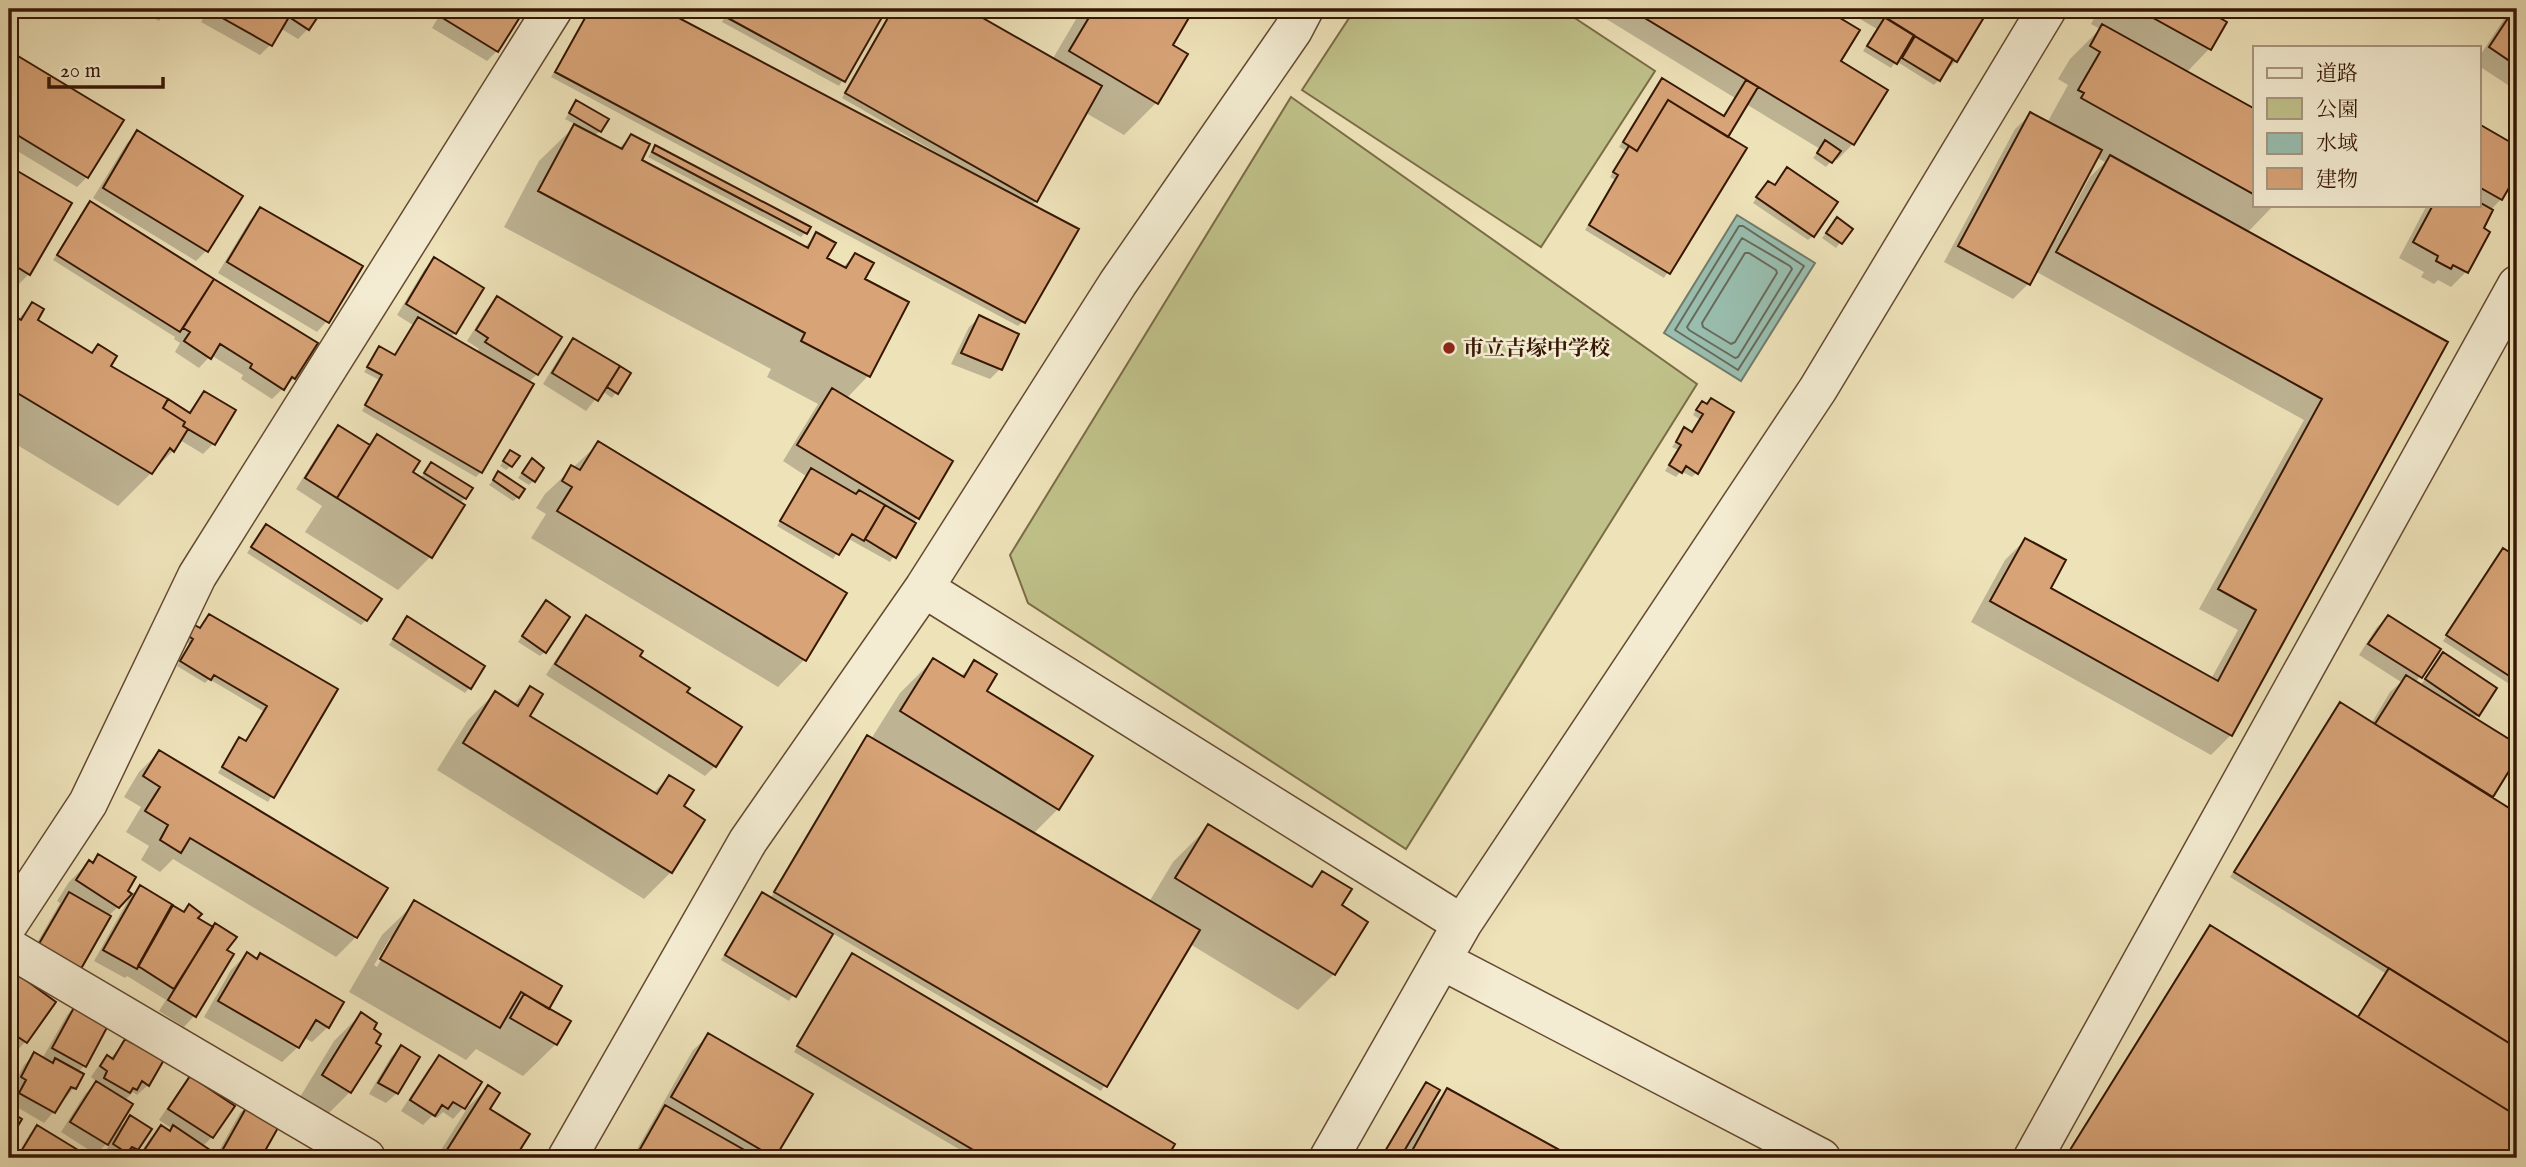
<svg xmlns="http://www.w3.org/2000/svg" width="2526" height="1167" font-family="'IM FELL English','Noto Serif JP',serif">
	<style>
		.green { fill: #c0c18a; stroke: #7b6c47; stroke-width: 2 }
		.water { fill: #99beaf; stroke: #717b6b; stroke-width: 2 }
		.shadow { fill: #0003; fill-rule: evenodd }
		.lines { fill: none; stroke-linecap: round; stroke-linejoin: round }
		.shore { stroke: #686a5a; stroke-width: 2 }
		.building { fill: #d7a377; stroke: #361704; stroke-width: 2 }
		.minor-casing { stroke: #644a31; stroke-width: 41 }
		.minor { stroke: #f4ecd2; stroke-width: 38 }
		.poi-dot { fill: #8f2418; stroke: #f4ecd2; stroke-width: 2.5 }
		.labels { text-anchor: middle; stroke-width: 5; stroke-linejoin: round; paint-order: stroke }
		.poi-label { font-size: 21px; font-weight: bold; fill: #361704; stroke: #f4ecd2; text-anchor: start }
	</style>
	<rect width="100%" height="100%" fill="#eee2b9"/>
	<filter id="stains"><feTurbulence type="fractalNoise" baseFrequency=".00286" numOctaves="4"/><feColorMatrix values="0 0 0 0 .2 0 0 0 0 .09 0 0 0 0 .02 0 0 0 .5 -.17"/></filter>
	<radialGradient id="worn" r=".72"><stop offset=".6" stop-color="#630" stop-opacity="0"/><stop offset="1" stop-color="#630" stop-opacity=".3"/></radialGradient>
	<!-- green -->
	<path class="green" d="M1355,9H1561L1655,71L1541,247L1302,90Z
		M1291,97L1697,384L1406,849L1028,603L1010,555Z"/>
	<!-- water -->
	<path class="water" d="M1737,215L1815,263L1741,381L1664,333Z"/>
	<!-- shadow -->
	<path class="shadow" d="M139,9H168L159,21Z
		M209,9H321L308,29L298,39L280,28L270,45L260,55L201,22Z
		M443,9H523L497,51L487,61L432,28Z
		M590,9H658L947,161L948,159L842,98L892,9H963L1052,60L1082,9H1192L1170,46L1156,103L1124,135L1086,113L1036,201L1031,206L1023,321L1018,326L551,77Z
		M730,9H876L882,13L839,86L722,22Z
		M1590,9H1822L1857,30L1838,61L1885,90L1853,144L1837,160L1834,158L1826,167L1813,158L1820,149L1746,104L1726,137L1744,148L1664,278L1585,230L1615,180L1610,177L1626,151L1619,147L1662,80L1723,118L1735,98Z
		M1843,9H1987L1956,61L1934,85L1896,61L1891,68L1863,51L1877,29Z
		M2099,9H2227L2217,19L2224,23L2209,49L2186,73L2255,111V205H2274L2247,233L2446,343L2231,735L2211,755L1971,622L2005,560L2025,540L2048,589L2211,679L2238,630L2199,609L2304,420L2035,271L2028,284L2013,299L1944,262L2015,129L2031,114L2047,123L2068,85L2058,79L2070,59L2100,29L2091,24ZM2096,157L2105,162L2090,177L2057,238L2054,236Z
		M2514,9H2517V91L2479,66V57L2504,19Z
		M14,55L87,177L77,187L9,146V60Z
		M576,102L600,131L594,136L618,149L631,136L640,160L804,248L817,234L825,259L842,268L855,255L863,279L907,303L868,376L846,399L917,518L890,562L847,538L833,559L777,526L806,476L783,461L818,404L767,377L771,369L504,227L539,161L576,125L565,119Z
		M2479,126L2517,148V171L2501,199L2490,211L2467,271L2451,287L2438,280L2434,284L2421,277L2424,272L2399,258L2427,205H2479Z
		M137,133L207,250L196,261L93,198L127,143Z
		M655,147L806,232L801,237L648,157Z
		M9,168L70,204L29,274L9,294Z
		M1763,188L1813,236L1808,240L1753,203Z
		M91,203L316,344L294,378L272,399L241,379L243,375L211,355L199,368L175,352L180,343L174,339L175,337L53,260Z
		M261,209L327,321L317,332L218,273L250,220Z
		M1833,224L1850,229L1836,248L1822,238Z
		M434,259L455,333L450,338L476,353L479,349L467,341L487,309L497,299L537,374L528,383L481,472L476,477L362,411L379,380L364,372L380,348L394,356L413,325L397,315L424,270Z
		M32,305L35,321L91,354L99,346L109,367L188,413L204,393L213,444L203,454L180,440L173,451L118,506L9,440V315L17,320Z
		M980,317L1000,369L990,379L951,364L969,327Z
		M573,340L629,373L612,398L602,391L586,411L543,384L563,351Z
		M1711,400L1697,472L1692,477L1681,471L1676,477L1665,471L1678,450L1672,447L1684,430L1691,434L1699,419L1693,415L1697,408L1705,405Z
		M339,428L368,446L378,436L411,473L420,479L431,464L465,498L460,503L463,505L430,557L398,590L305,532L322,506L296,489L328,438Z
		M598,444L845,593L804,660L778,687L531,538L546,514L536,508L545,494Z
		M506,457L511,466L506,470L500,466Z
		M527,465L533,481L529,485L518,478Z
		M499,473L518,497L513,501L489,485Z
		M266,526L379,599L366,620L361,625L247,553Z
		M2503,550L2517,559V689L2443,641Z
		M541,607L545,652L540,656L518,642Z
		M209,616L335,690L268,802L218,773L235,744L240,739L245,742L263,711L209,679L205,683L177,666L190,644L183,641L199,629Z
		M586,617L685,693L715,766L705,776L546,675L576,628Z
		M2388,617L2439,649L2415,683L2420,686L2443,654L2478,715L2473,719L2517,746V754L2490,798L2517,815V1158H2065L2206,932L2357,1018L2385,973L2230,877L2335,709L2340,704L2371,724L2390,692L2401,682L2359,655L2377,627Z
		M403,623L469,688L465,693L389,645Z
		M933,660L960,677L975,663L985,691L1058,809L1033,834L1149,902L1173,862L1208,827L1308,887L1322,873L1339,906L1334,974L1298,1010L1190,944L1101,1091L832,933L789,1001L721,960L758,899L762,894L770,899L863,741L868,737L871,739L900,693Z
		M530,688L528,716L653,793L669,777L681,807L702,820L671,872L644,899L437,770L468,720L495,693L513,705Z
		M159,752L356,937L336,957L173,859L160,872L141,860L149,846L126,832L141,807L124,797L139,772Z
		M99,856L118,907L108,916L27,960L60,903L57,901L69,882L89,862L91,863Z
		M140,888L182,913L189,906L195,919L231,955L194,1016L184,1027L159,1011L166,1000L127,976L125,978L94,961L131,895Z
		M415,903L546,1009L556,1044L523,1076L476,1049L466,1060L349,992L382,935ZM390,938H394L377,967L374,965Z
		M247,954L256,960L261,955L328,1027L312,1042L303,1037L298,1047L282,1062L204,1017L231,970Z
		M848,960L1173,1144L1165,1158H974L794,1052Z
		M9,970L54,1003L25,1042L15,1053L9,1048Z
		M77,1004L84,1066L78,1072L74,1088L44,1123L10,1103L17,1090L12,1087L24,1065L35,1054L42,1059L67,1015Z
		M361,1014L350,1092L323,1119L297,1102L334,1041Z
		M709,1035L774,1157L632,1158L693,1050Z
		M137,1038L148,1085L137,1095L133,1092L124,1101L106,1144L96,1154L102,1157L120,1127L131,1117L137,1149L128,1158H94L97,1155L61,1132L85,1094L97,1082L91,1077L97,1068L107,1058L110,1059L125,1041L131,1044Z
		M401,1047L397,1093L386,1103L369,1094L391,1057Z
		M440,1057L479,1083L463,1108L453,1119L443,1112L437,1118L432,1116L423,1125L401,1111L429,1068Z
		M190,1078L212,1137L202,1147L208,1151L202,1158H137L151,1137L161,1127L169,1132L173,1129L159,1120L180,1089Z
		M488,1087L487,1109L527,1134L513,1158H436L468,1107Z
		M1422,1089L1429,1109L1447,1090L1571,1158H1381Z
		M250,1103L280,1120L259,1158H215L240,1113Z
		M38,1127L76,1150L71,1158H19L32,1136H28L15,1158L27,1137Z
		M1607,1154L1615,1158H1603Z"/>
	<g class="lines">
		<!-- shore -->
		<path class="shore" d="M1739,226H1743L1804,266L1738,370L1675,330Z
			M1742,238L1790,266L1792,269L1738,357L1735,358L1689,330L1687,327Z
			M1745,253H1749L1776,270L1777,273L1735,342L1731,344L1703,327L1702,323Z"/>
	</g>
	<!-- building -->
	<path class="building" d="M151,9H171L165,17Z
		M212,9H323L309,30L289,17L272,46L210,11Z
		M446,9H525L498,52L441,17Z
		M590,9H662L1079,229L1025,323L555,72Z
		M730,9H879L885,12L845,82L726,17Z
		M893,9H967L1102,86L1037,202L845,93Z
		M1094,9H1194L1173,45L1188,54L1158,104L1069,51Z
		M1630,9H1766L1775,14L1778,9H1825L1860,30L1841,61L1888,90L1854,145Z
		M1871,9H1989L1957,62Z
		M2137,9H2209L2208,11L2227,22L2211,50Z
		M2514,9H2517V66L2489,47Z
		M1885,17L1914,35L1897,64L1867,46Z
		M2102,24L2255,109V195L2081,98L2084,93L2078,90L2100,52L2090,46Z
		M1915,36L1953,59L1940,81L1902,58Z
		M13,53L124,120L88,178L9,130V61Z
		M1662,78L1724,116L1746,80L1758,87L1728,137L1668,100L1637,151L1623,142Z
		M576,100L609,119L601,132L569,113Z
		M1668,100L1747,148L1670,274L1589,225L1618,175L1613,172L1629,146L1637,151Z
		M2030,112L2102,150L2030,285L1958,246Z
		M574,124L622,149L631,134L650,144L642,160L808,248L816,232L836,243L827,258L846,268L855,253L874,263L865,279L909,302L870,377L801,341L805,333L538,191Z
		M2479,124L2517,146V174L2502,200L2479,187Z
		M137,130L243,196L208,252L103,188Z
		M1825,140L1841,151L1832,163L1817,153Z
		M655,145L811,227L807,234L652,152Z
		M2110,155L2448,342L2232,736L1990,601L2025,538L2066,560L2051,588L2218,681L2256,610L2218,589L2322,399L2056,252Z
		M9,166L72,203L30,275L9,262Z
		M1787,167L1838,202L1814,237L1756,197L1768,181L1775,185Z
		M90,201L214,279L180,332L57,255Z
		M2479,202L2493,210L2484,228L2490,232L2468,273L2453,265L2451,269L2436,261L2438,256L2413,242L2433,205H2479Z
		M260,207L363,266L329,323L227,262Z
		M1837,217L1853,229L1842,244L1826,233Z
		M434,257L484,288L456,334L406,304Z
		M214,279L318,343L295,379L292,377L284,390L250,368L252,364L220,344L211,359L184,341L190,332L183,328Z
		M497,296L562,337L538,375L485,342L488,338L476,330Z
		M32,302L44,309L38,320L92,353L98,344L117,356L111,366L168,399L163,408L185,422L183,426L188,429L174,452L170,448L152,474L9,388V313L21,320Z
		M979,315L1019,334L1002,370L961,353Z
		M418,317L534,384L482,473L365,405L382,375L367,367L379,346L395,355Z
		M573,338L620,366L598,401L552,373Z
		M620,366L631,373L618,394L607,387Z
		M832,388L953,461L919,519L797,445Z
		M204,391L236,410L215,445L183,426L185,422L163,408L168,399L190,413Z
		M1711,398L1734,412L1698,474L1686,466L1682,473L1669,465L1681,445L1676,442L1684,427L1692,432L1703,414L1696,410L1702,401L1707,404Z
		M338,425L370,445L337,498L305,478Z
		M377,434L420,461L413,472L465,505L432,558L337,498Z
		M598,441L847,593L806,661L557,511L572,487L562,481L571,465L580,470Z
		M510,450L520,456L512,467L503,461Z
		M532,458L544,468L535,482L522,473Z
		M431,462L473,488L466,499L424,473Z
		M811,468L856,494L859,490L885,505L864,541L852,534L839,555L780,521Z
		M498,471L525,489L519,498L493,480Z
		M885,505L916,523L896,558L865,539Z
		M266,524L382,599L367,621L251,547Z
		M2503,548L2517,557V681L2446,635Z
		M546,600L570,617L546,653L522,636Z
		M209,614L338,689L274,798L222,767L239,737L246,741L267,706L214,675L211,680L180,661L193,639L187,635L193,624L200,628Z
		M586,615L643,651L640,656L690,688L687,692L742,727L716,767L555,664Z
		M2388,615L2441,649L2422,678L2368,644Z
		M407,616L485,666L471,689L393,639Z
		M2443,652L2497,688L2479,716L2425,679Z
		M933,658L964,677L974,660L997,674L987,691L1093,756L1059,810L900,711Z
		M2406,675L2517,744V758L2493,797L2375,724Z
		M530,686L543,694L530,716L657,794L669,775L694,790L684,806L705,820L672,873L463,743L495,691L518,706Z
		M2340,702L2517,813V1048L2234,872Z
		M867,735L1200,930L1107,1087L774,892Z
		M159,750L388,888L357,938L190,838L181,853L160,840L168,825L145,811L160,787L143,776Z
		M1208,824L1312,887L1322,871L1352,889L1342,905L1368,922L1335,975L1175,878Z
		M98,854L136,877L128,891L132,894L119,908L76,880L89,860L93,863Z
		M140,885L173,905L137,969L103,950Z
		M69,892L111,916L78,974L36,949Z
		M762,892L833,934L796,997L725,955Z
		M414,900L562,986L549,1009L521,992L500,1028L380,959Z
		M189,904L202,914L198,918L213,927L174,989L138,966L172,905L184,912Z
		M215,923L237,937L227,950L234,954L196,1017L168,1000Z
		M2210,925L2517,1116V1158H2065Z
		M247,952L257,959L260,953L344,1002L329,1028L316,1020L299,1048L218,1001Z
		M852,953L1175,1144L1167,1158H987L797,1046Z
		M9,968L56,1002L27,1043L9,1031Z
		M2389,968L2517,1048V1116L2358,1017Z
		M524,994L571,1021L557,1045L510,1018Z
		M77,1002L111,1020L86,1067L52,1048Z
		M361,1012L377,1023L374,1029L381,1034L376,1043L381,1046L351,1093L322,1075Z
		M708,1033L813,1094L775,1158L671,1097Z
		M137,1035L165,1058L149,1086L142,1081L137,1090L133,1088L130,1093L104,1078L107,1071L100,1066L107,1055L113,1059L125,1039L132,1043Z
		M401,1045L420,1057L398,1094L378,1083Z
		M34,1052L53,1063L55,1058L84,1074L76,1089L71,1087L55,1113L19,1093L26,1080L21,1077Z
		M439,1055L482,1082L465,1109L453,1102L448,1109L442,1105L435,1116L410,1100Z
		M190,1076L235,1106L213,1138L168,1109Z
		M96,1081L133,1104L108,1145L70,1122Z
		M1426,1082L1440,1090L1400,1158H1381Z
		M488,1085L500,1093L490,1109L530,1134L515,1158H453L445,1153Z
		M1447,1088L1574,1158H1408Z
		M250,1101L283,1119L261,1158H218Z
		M665,1105L748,1152L744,1158H635Z
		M9,1111L22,1119L9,1141Z
		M130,1115L152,1129L138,1150L132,1147L127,1153L113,1144Z
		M37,1125L78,1150L73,1158H17Z
		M161,1125L170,1131L173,1125L210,1150L205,1158H139Z"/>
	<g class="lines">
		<!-- minor casing -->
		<g class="minor-casing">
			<path id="minor" d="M924,588L1462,924
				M9,923L88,803L197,576L553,9
				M9,948L366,1158
				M1443,961L1821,1158
				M567,1158L748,841L924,588L1118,283L1293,30L1304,9
				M1329,1158L1462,924L1818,389L2047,9
				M2033,1158L2517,285"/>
		</g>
		<!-- minor -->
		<use href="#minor" class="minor"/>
	</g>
	<!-- markers -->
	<circle class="poi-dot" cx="1449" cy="348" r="7"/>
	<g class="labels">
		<!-- poi labels -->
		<g class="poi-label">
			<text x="1463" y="355">市立吉塚中学校</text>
		</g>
	</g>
	<!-- margin -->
	<rect width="2526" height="1167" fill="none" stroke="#eee2b9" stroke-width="35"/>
	<rect x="10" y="10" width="2505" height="1146" fill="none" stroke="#361704" stroke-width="3.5"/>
	<rect x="18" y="18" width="2491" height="1132" fill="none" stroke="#361704" stroke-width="2"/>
	<!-- legend -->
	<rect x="2253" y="46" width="228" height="161" fill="#f4ecd2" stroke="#a89780" stroke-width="2"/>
	<rect x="2267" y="68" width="35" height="10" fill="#f4ecd2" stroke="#a89780" stroke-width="2"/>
	<text x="2316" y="80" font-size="21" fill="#361704">道路</text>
	<rect x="2267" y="98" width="35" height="21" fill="#c0c18a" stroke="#a89780" stroke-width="2"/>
	<text x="2316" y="116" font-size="21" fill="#361704">公園</text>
	<rect x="2267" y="133" width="35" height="21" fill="#99beaf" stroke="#a89780" stroke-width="2"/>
	<text x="2316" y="150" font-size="21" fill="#361704">水域</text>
	<rect x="2267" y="168" width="35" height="21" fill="#d7a377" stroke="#a89780" stroke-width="2"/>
	<text x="2316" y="186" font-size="21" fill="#361704">建物</text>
	<!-- scale -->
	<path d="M49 77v10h114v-10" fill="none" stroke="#361704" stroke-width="3.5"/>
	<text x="60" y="77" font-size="21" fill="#361704" stroke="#f4ecd2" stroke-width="5" paint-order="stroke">20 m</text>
	<rect width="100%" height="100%" filter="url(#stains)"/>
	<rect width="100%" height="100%" fill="url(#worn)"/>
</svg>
